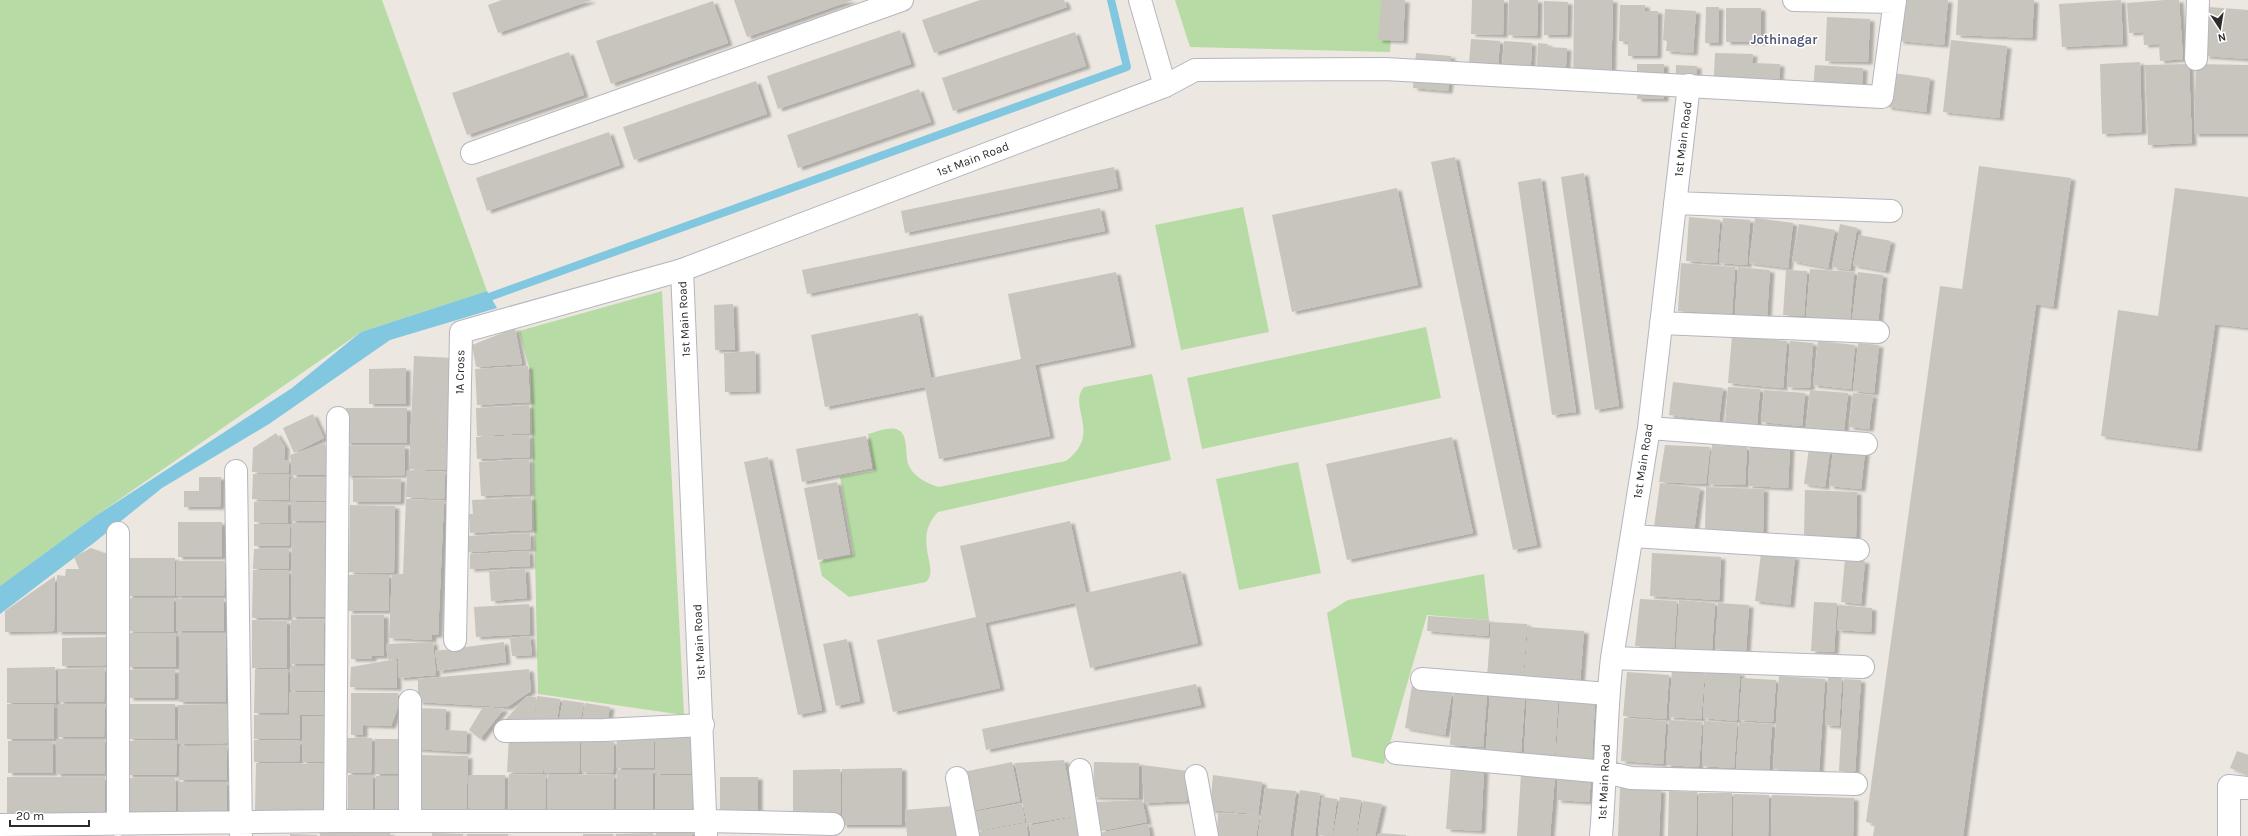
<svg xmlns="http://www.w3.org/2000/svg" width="2248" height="836" font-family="Karla,sans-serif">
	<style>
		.green { fill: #b7dba4 }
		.water { fill: #81c7e0 }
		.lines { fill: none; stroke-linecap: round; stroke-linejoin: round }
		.stream { stroke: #81c7e0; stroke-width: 8 }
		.building { fill: #c8c5be; filter: url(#shadow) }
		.minor-casing { stroke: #b4b6be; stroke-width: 24 }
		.tertiary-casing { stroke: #b4b6be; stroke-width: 24 }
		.minor { stroke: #fff; stroke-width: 22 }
		.tertiary { stroke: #fff; stroke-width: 22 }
		.labels { text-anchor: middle; stroke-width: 3; stroke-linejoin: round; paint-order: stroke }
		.street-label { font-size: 12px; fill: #2c2c2c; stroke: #fff }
		.neighbourhood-label { font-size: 13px; font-weight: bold; fill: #525878; stroke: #fff }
	</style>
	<defs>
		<filter id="shadow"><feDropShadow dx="4.5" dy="2.5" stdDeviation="1" flood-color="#0004"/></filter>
	</defs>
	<rect width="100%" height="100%" fill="#ece7e0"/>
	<!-- green -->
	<path class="green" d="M0,0H382L487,291L361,332L97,515L0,586Z
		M1175,0H1394L1390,52L1190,47Z
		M1243,207L1269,332L1181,350L1155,225Z
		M662,291L684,715L538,694L531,374L519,331Z
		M1426,327L1441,398L1202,449L1187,378Z
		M1152,374L1171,460L938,512C911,540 941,569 926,582L849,597L822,576L819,562L854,555L840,477L874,471L868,434C876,432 888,427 896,429C910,433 904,456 909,466C914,477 928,484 939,487L1066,461C1103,434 1067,406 1084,387Z
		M1298,462L1321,573L1239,590L1216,479Z
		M1484,574L1489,620L1427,615L1384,764L1352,757L1327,613L1348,600Z"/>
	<!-- water -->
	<path class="water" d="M487,291L497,308L390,340L269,424L162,488L95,542L0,614V586L97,515L292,388L361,332Z"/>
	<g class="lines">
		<!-- stream -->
		<path class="stream" d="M481,300L1127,67L1111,0"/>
	</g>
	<!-- building -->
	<path class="building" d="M502,0H592L498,33L488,5Z
		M734,0H853L747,37Z
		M980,0H1064L1067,7L934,53L922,20Z
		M1381,0H1405L1403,41L1378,40Z
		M1472,0H1504L1503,35L1471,34Z
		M1509,0H1538L1537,36L1508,35Z
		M1574,0H1613L1611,86L1573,85Z
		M1902,0H1948L1944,45L1899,41Z
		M1958,0H2034L2032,38L1956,35Z
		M2121,0L2123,44L2062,47L2059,4Z
		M2165,0H2179L2183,59L2160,61L2159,44L2144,45L2143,32L2129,33L2127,3Z
		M713,1L728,43L611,84L596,41Z
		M1544,1L1568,2L1567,35H1544Z
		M1620,5H1645V11H1658L1657,56H1628V42L1619,41Z
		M1706,7H1719L1718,43H1705Z
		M2209,7L2248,10V59L2205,56Z
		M1726,8H1761V42H1726Z
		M1665,9L1696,11L1693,53L1666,51L1667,41L1663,40Z
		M1827,17L1870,19L1868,62L1825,61Z
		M900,30L911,64L778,109L767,76Z
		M1075,32L1086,66L953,111L942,78Z
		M1471,39L1500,41L1497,79L1468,76Z
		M1951,40L2007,46L1999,118L1943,112Z
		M1504,41L1532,43L1530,81L1501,79Z
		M1538,43L1548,44L1547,47L1567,48L1565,83L1536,82Z
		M569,52L584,95L467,135L452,93Z
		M1416,53L1451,56L1448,91L1413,88Z
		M1715,53L1753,54L1752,63L1780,64L1778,96L1713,93Z
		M2140,62L2142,132L2102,134L2100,64Z
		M1637,64H1664V99H1637Z
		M2189,64L2192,143L2148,145L2145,65Z
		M2196,64L2248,65V134H2194Z
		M1676,65L1697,66L1696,95H1675Z
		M1815,65L1863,68L1861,104L1812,102Z
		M1892,73L1930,78L1926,112L1887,107Z
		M756,81L767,114L634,160L623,127Z
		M919,89L931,122L798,168L787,135Z
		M609,132L620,165L487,211L476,178Z
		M1455,157L1537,545L1513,550L1431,162Z
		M1979,166L2071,178L2053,307L2036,304L1963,836H1873L1875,824L1866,822L1940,286L1962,289Z
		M1114,167L1118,188L905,233L901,211Z
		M1584,173L1619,406L1595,410L1561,177Z
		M1541,178L1576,412L1552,415L1518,182Z
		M1397,188L1418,285L1292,312L1272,215Z
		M2175,188L2248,197V328L2215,324L2197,449L2101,436L2118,310L2158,316Z
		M1100,208L1105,231L807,294L802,270Z
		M1689,217L1720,220L1717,263L1686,261Z
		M1723,218L1750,220L1747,265L1719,263Z
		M1755,218L1793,223L1788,268L1749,263Z
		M1799,224L1835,230L1828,268L1792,261Z
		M1840,224L1857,228L1850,270L1832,267Z
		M1859,235L1891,241L1885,271L1853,265Z
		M1681,263L1735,267L1732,314L1678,311Z
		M1738,267L1770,270L1767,316L1735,314Z
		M1810,269L1854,272L1850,320L1806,318Z
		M1786,270L1807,271L1804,316L1783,315Z
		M1116,272L1131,345L1035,365L1050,436L939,459L925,387L825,407L811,335L918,313L931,378L1021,359L1008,294Z
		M1858,272L1883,275L1878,323L1852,320Z
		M733,304L735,350H715L714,305Z
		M515,328L522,364L476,367L472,345Z
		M1732,336L1787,341L1783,388L1728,383Z
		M1790,341L1813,343L1810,388L1787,387Z
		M1818,341L1855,345L1851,389L1813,385Z
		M1858,343L1879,345L1874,393L1853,391Z
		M755,351L756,391L725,392L724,353Z
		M414,356L452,358L447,470L409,469Z
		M528,366L530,402L477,405L475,369Z
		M406,368V404H369V369Z
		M1673,382L1723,388L1719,421L1669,415Z
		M1728,387L1760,389L1757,425L1725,422Z
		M1764,390L1805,393L1802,426L1761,422Z
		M1810,390L1848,393L1844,431L1806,428Z
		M1853,393L1873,395L1869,429L1849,427Z
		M529,405L530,433L477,436L476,408Z
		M346,408H407V443H346Z
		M313,414L324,438L294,453L283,428Z
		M276,433L285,447L284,460H289L288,473L252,472L253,448Z
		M529,435L530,457L477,459L476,437Z
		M866,436L872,468L802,482L796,449Z
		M1452,437L1473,533L1347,560L1326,464Z
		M325,443L329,475H292L290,455Z
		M1750,444L1790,446L1788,488L1748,486Z
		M1665,445L1710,447L1706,484L1659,482Z
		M1712,445L1747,447L1745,485L1708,484Z
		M347,446H405V475L347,476Z
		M1809,448L1830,451L1825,487L1804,484Z
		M1833,449L1865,452L1861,489L1829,486Z
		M768,457L822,710L798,715L744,462Z
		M529,459L530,494L481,496L479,462Z
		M407,470L445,472L444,499L406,497Z
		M253,474H289V500L252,499Z
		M199,477H221L220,507H184V491H199Z
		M291,478H328V501H290Z
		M353,479H401L400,502H353Z
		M837,482L850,554L818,560L804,488Z
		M1660,483L1700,488L1694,532L1654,527Z
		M1706,487L1764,489L1763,533L1705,531Z
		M1805,490L1857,492L1856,537L1804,536Z
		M531,497L532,530L470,533L469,514H473L472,500Z
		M406,499L444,501L438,635H432V640L389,638L392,574H403Z
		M254,502H288V523L254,522Z
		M291,502L327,503V521H291Z
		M350,505L395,506L394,573L349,572Z
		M1070,521L1086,593L1181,571L1198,643L1090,668L1075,603L985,623L1000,688L893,712L877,640L976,617L960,546Z
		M178,522H222V557H178Z
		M292,523H328L327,617H291Z
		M254,524H290L289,546H254Z
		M530,533L531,549L467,552L466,536Z
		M91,548L107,554L108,632H57V575L65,576L66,569H79L74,557Z
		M254,549H289V569H253Z
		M529,551L530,566L470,569V554Z
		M1652,553L1721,557L1719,600L1650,596Z
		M1761,553L1795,557L1790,605L1755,601Z
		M128,558H175V596H128Z
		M1845,559L1865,561L1861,604L1841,602Z
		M176,561H225L224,596H176Z
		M525,569L527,598L491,601L489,571Z
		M253,570L289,571L288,618H252Z
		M348,575H389V611H348Z
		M55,576L54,631L5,632V611Z
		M128,598H174V632L128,631Z
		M176,599H224V631H176Z
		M1640,599L1677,601L1674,648L1635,646Z
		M1679,600L1715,603L1712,650L1676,648Z
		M1814,602L1837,603L1834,652L1811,651Z
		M1718,603L1749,605L1746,651L1715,649Z
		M529,604L530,634L476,637L474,607Z
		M1839,605L1872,608L1871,632L1837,630Z
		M351,615H384V656H372V659H351Z
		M1428,616L1489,620L1488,636L1427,631Z
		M252,620L287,621V668H252Z
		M291,620H324V664H290Z
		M1491,622L1527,624L1523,680L1487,678Z
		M1528,627L1584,631L1580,683L1524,680Z
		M127,633H176V667H128Z
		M179,633H226V702H179Z
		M530,636L532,655L512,656L510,638Z
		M106,637V665L62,666V638Z
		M847,639L860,701L836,706L823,644Z
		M433,642L436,675L399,678L398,658L388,660L386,644Z
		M504,642L506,662L438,671L435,651Z
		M396,659L397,688L350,687L351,667Z
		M291,666H325V691H290Z
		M55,667L56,703H7V668Z
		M105,668L104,702H59L58,669Z
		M255,669H288L287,713H254Z
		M529,669L531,691L507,707L418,702V679Z
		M129,670H175V698H129Z
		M1672,670L1705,672L1701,719L1669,717Z
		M1706,671L1740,673L1737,721L1703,718Z
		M1627,672L1669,675L1666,719L1623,716Z
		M1779,676L1825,679L1819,772L1773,769Z
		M1742,678L1776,680L1773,722L1739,720Z
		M1828,678H1842L1839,726L1825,725Z
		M1844,679L1861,680L1855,772L1839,771Z
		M1196,684L1201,705L986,750L982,729Z
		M1412,686L1452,693L1445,735L1405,728Z
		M1454,691L1487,693L1483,747L1450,745Z
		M289,692L326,693V715H289Z
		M351,693H398L397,710L391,726L363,725V735H351Z
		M1490,693L1525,696L1521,752L1486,750Z
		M527,696L536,697L534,722L505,720Z
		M537,696L560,699L557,722H535Z
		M1527,697L1558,699L1555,755L1524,754Z
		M1560,699L1595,701L1592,759L1556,756Z
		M563,700L584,703L580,722L559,721Z
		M585,703L610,707L607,723L582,722Z
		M7,704H54V739H7Z
		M58,704H105L104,737H58Z
		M129,704H175V739H129Z
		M228,704V743L179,744L178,705Z
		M483,707L504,709L480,739L469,730Z
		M417,708L446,709L445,730L467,731L466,752L415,749Z
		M254,715H300V739H254Z
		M302,716H326L325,762H302Z
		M1624,718L1666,721L1663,764L1621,761Z
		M1669,720L1702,722L1699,767L1666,765Z
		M1704,721L1737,723L1734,768L1702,766Z
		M1739,722L1772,724L1769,772L1736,770Z
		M655,733H692L691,774H655Z
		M509,737L544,738L543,773L507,772Z
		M347,738H372L371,773H347Z
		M545,738L580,739L579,773H544Z
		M617,738H654V768H616Z
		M56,739H105V774H56Z
		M375,739H402V774H375Z
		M177,740L176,775H128V741Z
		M254,740L300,741L299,762H254Z
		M582,740L614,742L613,773L581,772Z
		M8,741H52L53,773H8Z
		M179,746H227V780H179Z
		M2237,751L2248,755V775L2230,768Z
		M416,755L468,756L466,813L415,812Z
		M1064,760L1075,816L1027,824L1015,763Z
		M1012,762L1020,801L971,811L963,772Z
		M1094,762L1139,763V798L1093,797Z
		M256,763L325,764V811L255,810Z
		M1142,765L1188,771L1187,801L1144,803Z
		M1451,767L1484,770L1481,831L1446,829Z
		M902,768V825H842V769Z
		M840,769L841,814H793V770Z
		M617,770H653V812H616Z
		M509,774L546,775L545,812L508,811Z
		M548,774L614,775L613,811L547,810Z
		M1521,774L1555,776L1550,836H1517Z
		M348,775H373V809H348Z
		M469,775H505L504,812L468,811Z
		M655,775H693L692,811H655Z
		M1213,775L1262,782L1258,814L1210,810Z
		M376,776H400V809H375Z
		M1558,776L1591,778L1589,802L1557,800Z
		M7,777H105V813H7Z
		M720,777H758V811H720Z
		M130,778H175L176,812H130Z
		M178,782H227V812H178Z
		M1265,788L1296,791L1290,836H1258Z
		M1620,788L1661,790L1659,836H1618Z
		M1300,790L1320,793L1315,836H1294Z
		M1669,791L1697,792L1696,836H1668Z
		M1699,793H1732L1731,836H1698Z
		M1734,794L1769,795L1768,836H1733Z
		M1772,795L1854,798L1853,836H1771Z
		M1322,797L1337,799L1332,836L1318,835Z
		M1340,797L1361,800L1356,836H1333Z
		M1142,800L1147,822L1101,831L1095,802Z
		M1363,801L1382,804L1375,836H1357Z
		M1022,803L1025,822L977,831L974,812Z
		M952,806L956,836H907L905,810Z
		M1218,813L1260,815L1256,836H1217Z
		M1075,817L1079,836H1031L1029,826Z
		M1026,823L1028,836H979L978,832Z
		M1148,824L1150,836H1100L1099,833Z
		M320,831L354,832V836H320Z
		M692,831V836H656V832Z
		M355,832L390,833V836H355Z
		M432,833L463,834V836H432Z
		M653,833V836H616V834Z
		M1379,833L1406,835V836H1377Z
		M290,834L317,835V836H290Z
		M467,834H508V836H467Z
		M583,834H613V836H583Z"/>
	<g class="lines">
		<!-- minor casing -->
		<g class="minor-casing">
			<path id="minor" d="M1794,0L1895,2
				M2196,59L2198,0
				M1165,86L1195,70L1385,69L1882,97L1895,0
				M472,153L902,0
				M1675,203L1891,211
				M1661,323L1878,332
				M1649,428L1866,444
				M236,471L241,836
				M1632,536L1858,550
				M455,640L461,332L682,270
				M1612,658L1863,667
				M1422,679L1608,694
				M505,731L604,730L703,725
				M1396,753L1606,772L1631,778L1856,784
				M1080,770L1090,836
				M1196,776L1207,836
				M957,778L968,836
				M335,821L338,418
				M410,821V701
				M0,825L335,821H706L833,824
				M118,825V533
				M1601,836C1606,777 1605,717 1612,658L1649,428L1689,85
				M2229,836V786L2248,788"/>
		</g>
		<!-- tertiary casing -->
		<g class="tertiary-casing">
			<path id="tertiary" d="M706,836L682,270L1165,86L1140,0"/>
		</g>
		<!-- minor -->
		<use href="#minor" class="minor"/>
		<!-- tertiary -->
		<use href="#tertiary" class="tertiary"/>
	</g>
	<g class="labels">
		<!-- street labels -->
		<g class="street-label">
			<text transform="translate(1683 139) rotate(-83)" y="4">1st Main Road</text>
			<text transform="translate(973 159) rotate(-21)" y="4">1st Main Road</text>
			<text transform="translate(684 319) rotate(-93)" y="4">1st Main Road</text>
			<text transform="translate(460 372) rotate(-89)" y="4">1A Cross</text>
			<text transform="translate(1643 461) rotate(-81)" y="4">1st Main Road</text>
			<text transform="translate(699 642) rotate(-93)" y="4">1st Main Road</text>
			<text transform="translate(1604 782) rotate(-87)" y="4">1st Main Road</text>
		</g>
		<!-- neighbourhood labels -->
		<g class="neighbourhood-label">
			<text x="1784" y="44">Jothinagar</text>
		</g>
	</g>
	<!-- north arrow -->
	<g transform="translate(2220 28) rotate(168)" stroke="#ffffff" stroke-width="3" paint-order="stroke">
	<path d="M0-3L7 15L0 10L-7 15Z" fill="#2c2c2c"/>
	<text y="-6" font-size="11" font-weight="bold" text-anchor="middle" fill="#2c2c2c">N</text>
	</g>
	<!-- scale -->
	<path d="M10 820v6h79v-6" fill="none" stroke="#2c2c2c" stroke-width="2"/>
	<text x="16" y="820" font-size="12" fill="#2c2c2c" stroke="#ffffff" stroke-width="3" paint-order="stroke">20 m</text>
</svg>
